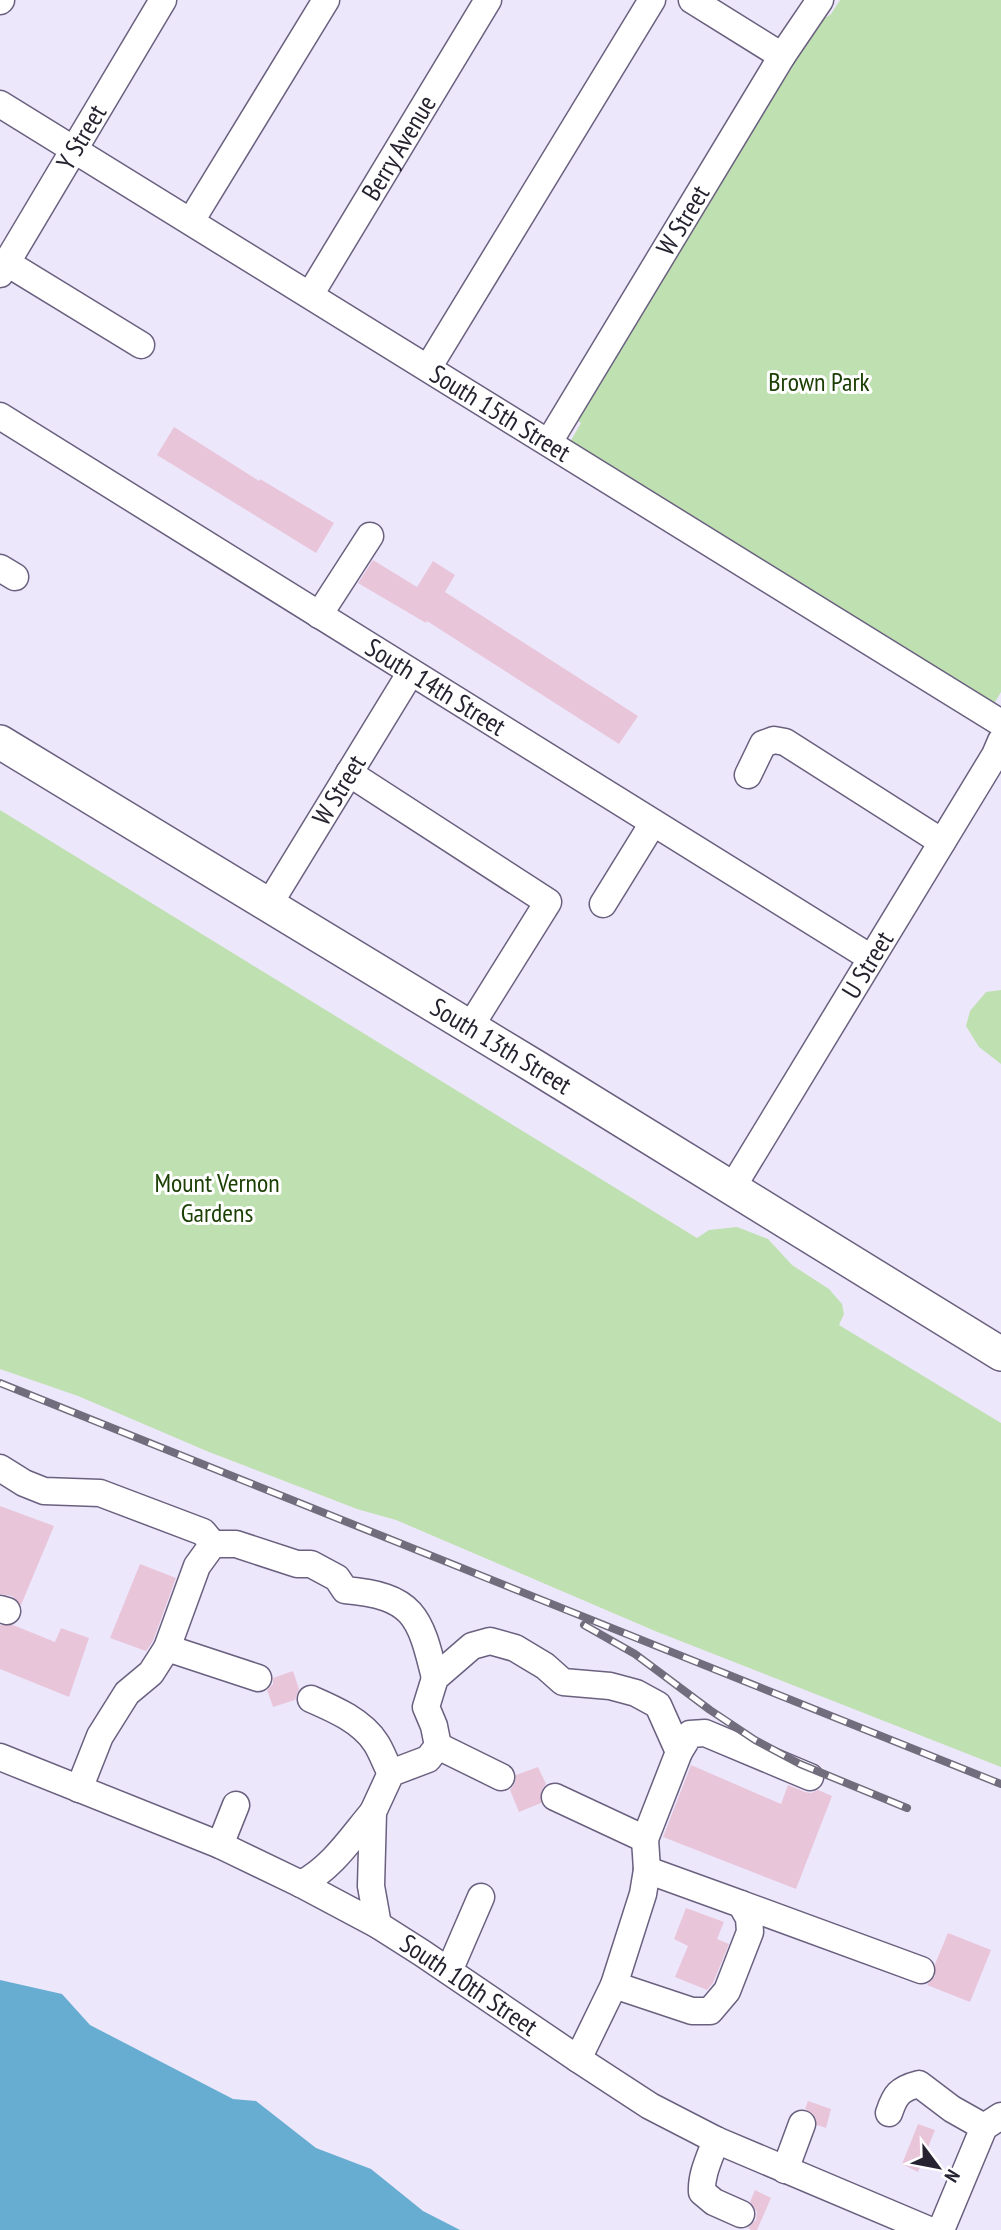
<svg xmlns="http://www.w3.org/2000/svg" width="1001" height="2230" font-family="'PT Sans Narrow',sans-serif">
	<style>
		.green { fill: #bfe0b0 }
		.water { fill: #67add2 }
		.building { fill: #e9c5da }
		.lines { fill: none; stroke-linecap: round; stroke-linejoin: round }
		.minor-casing { stroke: #6a607f; stroke-width: 29 }
		.major-casing { stroke: #6a607f; stroke-width: 36 }
		.minor { stroke: #fff; stroke-width: 26 }
		.major { stroke: #fff; stroke-width: 33 }
		.rail-casing { stroke: #726d7d; stroke-width: 8 }
		.rail { stroke: #fff; stroke-width: 5; stroke-dasharray: 16; stroke-linecap: butt }
		.labels { text-anchor: middle; stroke-width: 6; stroke-linejoin: round; paint-order: stroke }
		.street-label { font-size: 26px; fill: #26222f; stroke: #fff }
		.park-label { font-size: 26px; fill: #1b3f03; stroke: #fff }
	</style>
	<rect width="100%" height="100%" fill="#ede7fc"/>
	<!-- green -->
	<path class="green" d="M840,0H1001V692L994,704L570,442L581,423L576,419L817,24L831,14Z
		M0,810L697,1238L709,1230L737,1227L768,1239L792,1265L829,1289L842,1304L844,1314L839,1325L1001,1423V1767L655,1631L396,1520L357,1509L209,1452L78,1396L0,1369Z
		M1001,990V1064L979,1047L966,1026L970,1011L986,992Z"/>
	<!-- water -->
	<path class="water" d="M0,1980L62,1994L90,2025L233,2099L256,2101L316,2148L371,2169L423,2211L460,2230H0Z"/>
	<!-- building -->
	<path class="building" d="M174,427L259,481L260,479L334,523L316,553L157,455Z
		M373,560L417,587L433,561L455,575L445,592L638,716L619,744L427,621L426,623L358,583Z
		M0,1506L54,1526L21,1605L12,1596L0,1594Z
		M140,1564L176,1578L153,1641L146,1651L110,1638Z
		M0,1625H13L55,1642L61,1628L89,1638L69,1697L0,1669Z
		M293,1671L299,1689L295,1700L273,1707L267,1690L273,1684V1678Z
		M691,1765L781,1804L788,1785L805,1792L811,1793L818,1790L832,1796L796,1889L663,1837Z
		M538,1767L546,1784L541,1791V1803L519,1812L510,1790L515,1783L516,1775Z
		M686,1908L724,1922L717,1939L729,1944L713,1983L707,1990L675,1977L688,1946L674,1939Z
		M948,1933L991,1950L970,2002L927,1985L935,1976V1964Z
		M808,2101L831,2109L826,2128L817,2125L814,2115L805,2109Z
		M918,2124L935,2130L918,2172L902,2164Z
		M755,2190L771,2198L757,2230H752L748,2228L756,2220L757,2212L750,2202Z"/>
	<g class="lines">
		<!-- minor casing -->
		<g class="minor-casing">
			<g id="minor">
				<path d="M692,0L782,56"/>
				<path d="M0,1L1,0"/>
				<path id="s1" d="M0,104L1001,723"/>
				<path d="M191,221L326,0"/>
				<path d="M7,263L141,345"/>
				<path id="s2" d="M0,274L163,0"/>
				<path id="s3" d="M310,295L488,0"/>
				<path d="M428,368L652,0"/>
				<path id="s4" d="M0,416L871,958"/>
				<path id="s5" d="M549,442L782,56L820,0"/>
				<path d="M0,568L15,577"/>
				<path d="M319,615L370,536"/>
				<path d="M349,773L548,902L470,1027"/>
				<path d="M748,775L763,744L774,740L785,742L942,842"/>
				<path d="M603,904L653,823"/>
				<path id="s6" d="M268,906L411,672"/>
				<path id="s7" d="M732,1188L995,755L1001,741"/>
				<path d="M0,1468L24,1483L44,1491L100,1493L203,1532L213,1544"/>
				<path d="M0,1609L7,1611"/>
				<path d="M167,1648L258,1678"/>
				<path d="M311,1699C334,1709 362,1721 376,1743C382,1752 385,1763 391,1773"/>
				<path d="M438,1746L501,1777"/>
				<path id="s8" d="M0,1757L220,1845L301,1884L378,1925L422,1953L578,2059L650,2106L716,2140L929,2230"/>
				<path d="M79,1789L100,1736L127,1693L151,1673L167,1648L197,1566L213,1544H236L297,1564H311L337,1578L345,1590C413,1596 420,1615 435,1678"/>
				<path d="M555,1797L645,1839"/>
				<path d="M220,1845L236,1805"/>
				<path d="M301,1884C332,1868 351,1838 373,1812"/>
				<path d="M741,1904L921,1970"/>
				<path d="M378,1925L371,1886L373,1812L391,1773L428,1759L438,1746L434,1726L426,1707L435,1678L472,1646L490,1641L515,1648L545,1666L563,1682L610,1686L636,1693L658,1705L679,1752"/>
				<path d="M449,1971L481,1897"/>
				<path d="M614,1985L692,2011H710L727,1991L750,1932L749,1918L741,1904L647,1870"/>
				<path d="M578,2059L614,1985L643,1894L647,1870L645,1839L679,1752L690,1734L705,1733L810,1777"/>
				<path d="M889,2113C895,2095 899,2089 919,2084L952,2109L984,2127"/>
				<path d="M716,2140C710,2157 701,2174 702,2192L714,2202L741,2214"/>
				<path d="M785,2170L802,2124"/>
				<path d="M941,2230L984,2127L1001,2116"/>
			</g>
		</g>
		<!-- major casing -->
		<g class="major-casing">
			<g id="major">
				<path id="s9" d="M0,742L534,1066L1001,1354"/>
			</g>
		</g>
		<!-- minor -->
		<use href="#minor" class="minor"/>
		<!-- major -->
		<use href="#major" class="major"/>
		<!-- rail casing -->
		<g class="rail-casing">
			<path id="rail" d="M0,1383L1001,1784
				M584,1625L635,1654L710,1710L755,1740L800,1764L907,1808"/>
		</g>
		<!-- rail -->
		<use href="#rail" class="rail"/>
	</g>
	<g class="labels">
		<!-- street labels -->
		<g class="street-label">
			<text dy="9" stroke="none"><textPath href="#s2" startOffset="159">Y Street</textPath></text>
			<text dy="9" stroke="none"><textPath href="#s3" startOffset="172">Berry Avenue</textPath></text>
			<text dy="9" stroke="none"><textPath href="#s5" startOffset="259">W Street</textPath></text>
			<text dy="9" stroke="none"><textPath href="#s1" startOffset="588">South 15th Street</textPath></text>
			<text dy="9" stroke="none"><textPath href="#s4" startOffset="513">South 14th Street</textPath></text>
			<text dy="9" stroke="none"><textPath href="#s6" startOffset="136">W Street</textPath></text>
			<text dy="9" stroke="none"><textPath href="#s7" startOffset="261">U Street</textPath></text>
			<text dy="9" stroke="none"><textPath href="#s9" startOffset="586">South 13th Street</textPath></text>
			<text dy="9" stroke="none"><textPath href="#s8" startOffset="523">South 10th Street</textPath></text>
		</g>
		<!-- park labels -->
		<g class="park-label">
			<text x="819" y="391">Brown Park</text>
			<text x="217" y="1192">Mount Vernon<tspan x="217" dy="30">Gardens</tspan></text>
		</g>
	</g>
	<!-- north arrow -->
	<g transform="translate(938 2167) rotate(122)" stroke="#ffffff" stroke-width="5" paint-order="stroke">
	<path d="M0-5L12 26L0 18L-12 26Z" fill="#26222f"/>
	<text y="-10" font-size="19" font-weight="bold" text-anchor="middle" fill="#26222f">N</text>
	</g>
</svg>
